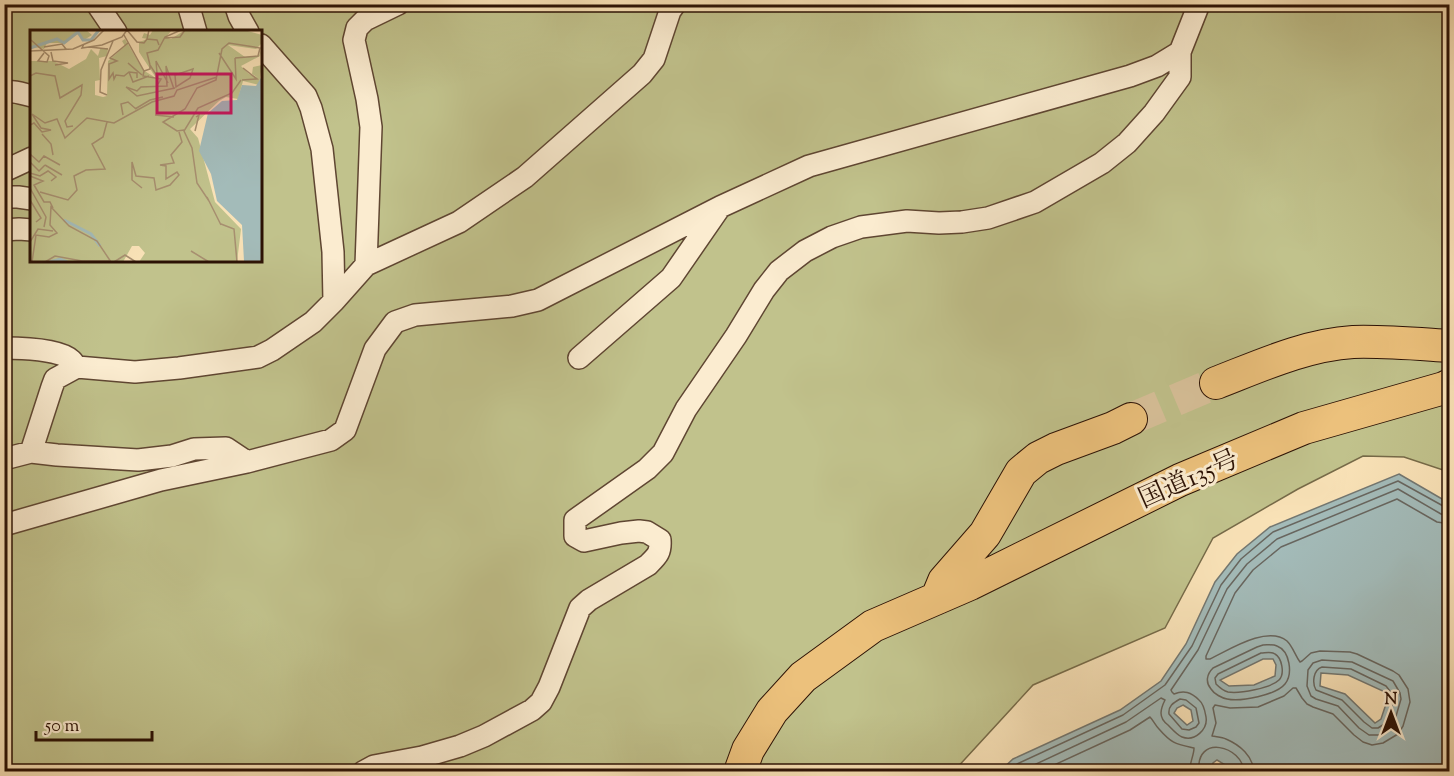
<svg xmlns="http://www.w3.org/2000/svg" width="1454" height="776" font-family="'Sorts Mill Goudy','Noto Serif JP',serif">
	<style>
		.green { fill: #c1c28c; stroke: #766a48; stroke-width: 1.5; fill-rule: evenodd }
		.water { fill: #a3bbb9; stroke: #737771; stroke-width: 1.5; fill-rule: evenodd }
		.lines { fill: none; stroke-linecap: round; stroke-linejoin: round }
		.shore { stroke: #68665f; stroke-width: 1.5 }
		.highway-tunnel { stroke: #dac39c; stroke-width: 32; stroke-dasharray: 32 16; stroke-linecap: butt }
		.minor-casing { stroke: #5f4632; stroke-width: 24 }
		.highway-casing { stroke: #2c1205; stroke-width: 34 }
		.minor { stroke: #fbecd0; stroke-width: 21 }
		.highway { stroke: #ecc17c; stroke-width: 32 }
		.labels { text-anchor: middle; stroke-width: 6; stroke-linejoin: round; paint-order: stroke }
		.street-label { font-size: 26px; fill: #2c1205; stroke: #fbecd0 }
		.inset-river { fill: none; stroke: #a3bbb9; stroke-width: 3 }
		.inset-road { fill: none; stroke: #a78f70; stroke-width: 1.5 }
		.view { fill: #c2185b; fill-opacity: 0.15; stroke: #c2185b; stroke-width: 3 }
		.inset-edge { fill: none; stroke: #2c1205; stroke-width: 3 }
	</style>
	<rect width="100%" height="100%" fill="#f9e2b7"/>
	<filter id="stains"><feTurbulence type="fractalNoise" baseFrequency=".00333" numOctaves="4"/><feColorMatrix values="0 0 0 0 .2 0 0 0 0 .09 0 0 0 0 .02 0 0 0 .5 -.17"/></filter>
	<radialGradient id="worn" r=".72"><stop offset=".6" stop-color="#630" stop-opacity="0"/><stop offset="1" stop-color="#630" stop-opacity=".3"/></radialGradient>
	<!-- green -->
	<path class="green" d="M5,5H1449V472L1404,457L1363,456L1298,489L1213,538L1165,628L1033,685L954,771L5,772ZM32,32H261V261H32Z"/>
	<!-- water -->
	<path class="water" d="M1399,474L1449,503V771H1235L1217,760L1213,763L1212,768L1215,771H1000L1013,759L1120,710L1161,681L1186,644L1215,582L1237,554L1270,527ZM1263,659H1273L1276,665L1275,676L1254,685L1229,686L1220,680ZM1321,673L1348,675L1383,691L1388,698L1381,719L1375,723L1345,694L1320,686ZM1183,705L1191,710L1193,721L1187,725L1174,713L1177,708Z"/>
	<g class="lines">
		<!-- shore -->
		<path class="shore" d="M1263,645C1268,645 1273,644 1277,646C1290,651 1293,674 1285,684C1276,695 1241,702 1227,699C1222,698 1214,694 1211,689C1205,682 1207,674 1213,668L1257,647Z
			M1261,653C1265,653 1271,651 1275,654C1282,658 1285,674 1279,680C1271,688 1239,694 1228,692C1224,691 1219,687 1216,684L1215,678L1218,674Z
			M1322,660L1352,662L1393,681L1400,693L1401,699L1394,723L1390,729L1379,735H1369L1359,728L1338,706L1316,699L1311,696L1307,686L1308,670L1313,663Z
			M1322,667L1351,669L1386,686L1393,695L1394,699L1386,723L1378,728H1372L1364,722L1342,700L1316,690C1312,683 1313,670 1322,667Z
			M1180,699L1186,700L1196,708L1199,723L1196,727L1189,730L1182,729L1169,714C1168,706 1173,703 1180,699Z
			M1008,772L1017,764L1123,715L1165,685L1192,646L1221,585L1241,559L1273,532L1398,481L1445,507H1450
			M1019,772L1126,722L1161,698L1165,700C1163,704 1161,709 1161,713C1161,719 1164,722 1168,725C1172,729 1177,735 1182,737C1195,742 1208,729 1206,717C1205,711 1204,704 1199,700C1191,692 1184,690 1174,694L1172,692L1171,690L1198,650L1227,589L1247,564L1277,539L1398,489L1441,514L1450,515
			M1039,772L1130,730L1150,717C1153,720 1155,725 1159,729C1172,744 1176,744 1194,748C1194,756 1189,763 1190,772
			M1199,772C1195,733 1243,746 1244,772
			M1254,772C1253,756 1240,745 1226,739C1222,737 1217,737 1212,736L1216,723L1213,708L1215,705L1230,708L1258,707L1284,696L1293,688H1296L1302,698L1307,704L1313,707L1333,714L1354,735L1363,742L1372,745L1383,743L1398,734L1403,726L1410,702L1408,689L1399,675L1393,671L1357,654L1350,652L1320,651L1311,653L1302,661L1300,662C1295,655 1293,647 1287,641C1267,625 1229,650 1210,659H1206V656L1235,593L1253,570L1281,547L1397,499L1437,522L1450,524"/>
		<!-- highway-tunnel -->
		<path class="highway-tunnel" d="M1131,419L1216,383"/>
		<!-- minor casing -->
		<g class="minor-casing">
			<path id="minor" d="M97,4L116,32
				M188,4L196,32
				M235,4L239,16L248,32
				M398,4L365,20L357,28L354,40L367,99L371,127L366,265L459,222L525,177L642,74L654,59L670,11L675,4
				M261,45L306,96L311,108L322,149L333,252L334,301
				M4,92C13,90 23,94 32,96
				M4,171L32,158
				M4,197H18L32,199
				M4,230L19,229L32,230
				M4,348C20,348 59,349 71,360C73,362 75,365 77,367
				M579,358L671,278L718,210
				M31,452L52,387L55,379L77,367L135,372L179,368L258,357L272,350L313,322L334,301L366,265
				M4,459L31,452L57,455L138,460L172,456L194,449L226,448L247,462
				M4,525L161,480L247,462L331,440L345,430L375,349L395,322L415,315L512,306L538,300L720,207L809,166L1130,76L1157,66L1180,52
				M363,772L374,766L422,757L460,746L484,736L532,710L541,702L549,687L580,608L589,600L648,565C657,556 661,553 660,540L647,532L639,531L621,533L584,541L575,536V520L647,469L663,453L686,409L736,336L764,290L779,271L805,251L832,237L861,227L907,221L939,223L962,222L988,218L1035,202L1102,163L1127,143L1154,113L1180,77V52L1199,4"/>
		</g>
		<!-- highway casing -->
		<g class="highway-casing">
			<path id="highway" d="M1216,383C1260,366 1305,345 1353,342C1385,341 1418,344 1450,346
				M937,598L944,581L985,534L1021,472L1038,458L1056,449L1113,428L1131,419
				M740,772L748,750L772,711L803,677L873,626L970,584L1180,480L1304,428L1444,388L1450,385"/>
		</g>
		<!-- minor -->
		<use href="#minor" class="minor"/>
		<!-- highway -->
		<use href="#highway" class="highway"/>
	</g>
	<g class="labels">
		<!-- street labels -->
		<g class="street-label">
			<text transform="translate(1188 478) rotate(-24)" y="9">国道135号</text>
		</g>
	</g>
	<!-- overview -->
	<g transform="translate(30 30)">
		<rect width="232" height="232" fill="#f9e2b7"/>
		<path d="M0,0H56L62,5L54,10L47,4L33,13H17L14,19L0,16ZM123,0H142L136,7L141,9L155,0H214L232,5V13L226,19L198,15L215,27L229,26L232,17L230,26L211,36L219,44L227,47L222,44L223,37L232,35L229,55L213,51L208,69L196,67L189,71L160,99L168,108L185,172L211,199L207,232H109L115,223L109,216H102L93,232H0V31H23L39,39L56,29L61,19L68,26L70,19L78,18L77,26L69,28L70,50L65,51V65L73,67L77,66L78,31L95,16L92,11L95,9L113,40L126,48L109,22V12L118,9L112,8L114,3L120,5Z" fill="#c1c28c"/>
		<path d="M232,46V232H226L214,231L212,195L187,171L181,144L169,121L178,83L192,71L207,70L212,55L226,56Z" fill="#a3bbb9"/>
		<path class="inset-river" d="M0,18L27,9L34,13L48,2L53,10H61L69,0M34,190L61,204L70,216M20,232L30,229L37,232"/>
		<path class="inset-road" d="M97,0L107,12L114,13L117,9M119,0L117,9L127,10L129,15M94,5L114,41L120,39V35L127,46M135,8L150,7L155,0M1,10L19,26L17,32L8,31L14,23M98,13L80,28L87,31L79,34V49L83,43L84,49L86,45L94,46L99,42L107,43V48M54,14L52,18L72,15L92,7L97,0M14,17L32,14L36,19M59,17L78,19M0,21L43,19L64,10L74,0M21,22L23,31L38,33L25,35M189,23L206,49L205,28M120,35L117,23L128,20L135,7L151,0M163,39L160,48L146,57L145,45ZM107,41L98,33L112,45M114,41L113,46L131,49L128,54M99,42L103,52L119,46M127,43L126,31L138,53M0,46L6,43L25,46L30,68L52,55L51,65L35,91L37,97L43,96M212,50L227,49L213,38M96,57L107,61L111,57L137,56L136,36L144,59M96,57L107,66L145,58M77,65L70,62L71,40L83,11M105,79L120,70L133,67M2,84L15,93L27,89L35,108L57,88L84,93L122,72L144,66L147,60L187,47M93,85L91,74L98,72L106,79M125,85L144,87M0,95L4,93L12,102L21,100L11,98L2,84M154,100L147,101L133,92L155,79L167,58L186,50L192,19L199,13L230,18L228,26L205,28M165,101L169,85L166,87M12,104L21,114L23,125M0,124L9,132L14,126L30,135M0,132L9,141L15,135M15,135L32,145M0,143L10,146L18,141L26,147L21,151M0,146L13,151L4,155L14,172H20L23,178M0,158L16,187L14,197M112,158L102,150V132L106,146L124,148L126,160L140,155L149,145L147,142L136,149V136L130,135L144,133L141,125L152,112L149,102M10,162L38,170L47,160L44,146L56,140L75,139L62,114L73,107L77,92M177,167L191,195M0,170L11,188L6,192M179,171L167,153L162,118L154,101L168,78L202,63L211,50M191,194L204,199L207,232M0,212L8,199L23,201M161,221L179,232M2,232L6,205L19,207L27,203L20,195L21,177L39,196L67,211L81,232M15,232L25,226L52,231H79M84,232L95,225L106,232"/>
		<path class="view" d="M127,44H201V83H127Z"/>
		<rect width="232" height="232" class="inset-edge"/>
	</g>
	<!-- margin -->
	<rect width="1454" height="776" fill="none" stroke="#f9e2b7" stroke-width="24"/>
	<rect x="6" y="6" width="1442" height="764" fill="none" stroke="#2c1205" stroke-width="3"/>
	<rect x="12" y="12" width="1430" height="752" fill="none" stroke="#2c1205" stroke-width="1.5"/>
	<!-- north arrow -->
	<g transform="translate(1391 713)" stroke="#fbecd0" stroke-width="4.5" paint-order="stroke">
	<path d="M0-4.5L10 22L0 15L-10 22Z" fill="#2c1205"/>
	<text y="-9" font-size="16" font-weight="bold" text-anchor="middle" fill="#2c1205">N</text>
	</g>
	<!-- scale -->
	<path d="M36 731v9h116v-9" fill="none" stroke="#2c1205" stroke-width="3"/>
	<text x="45" y="731" font-size="18" fill="#2c1205" stroke="#fbecd0" stroke-width="4.5" paint-order="stroke">50 m</text>
	<rect width="100%" height="100%" filter="url(#stains)"/>
	<rect width="100%" height="100%" fill="url(#worn)"/>
</svg>
